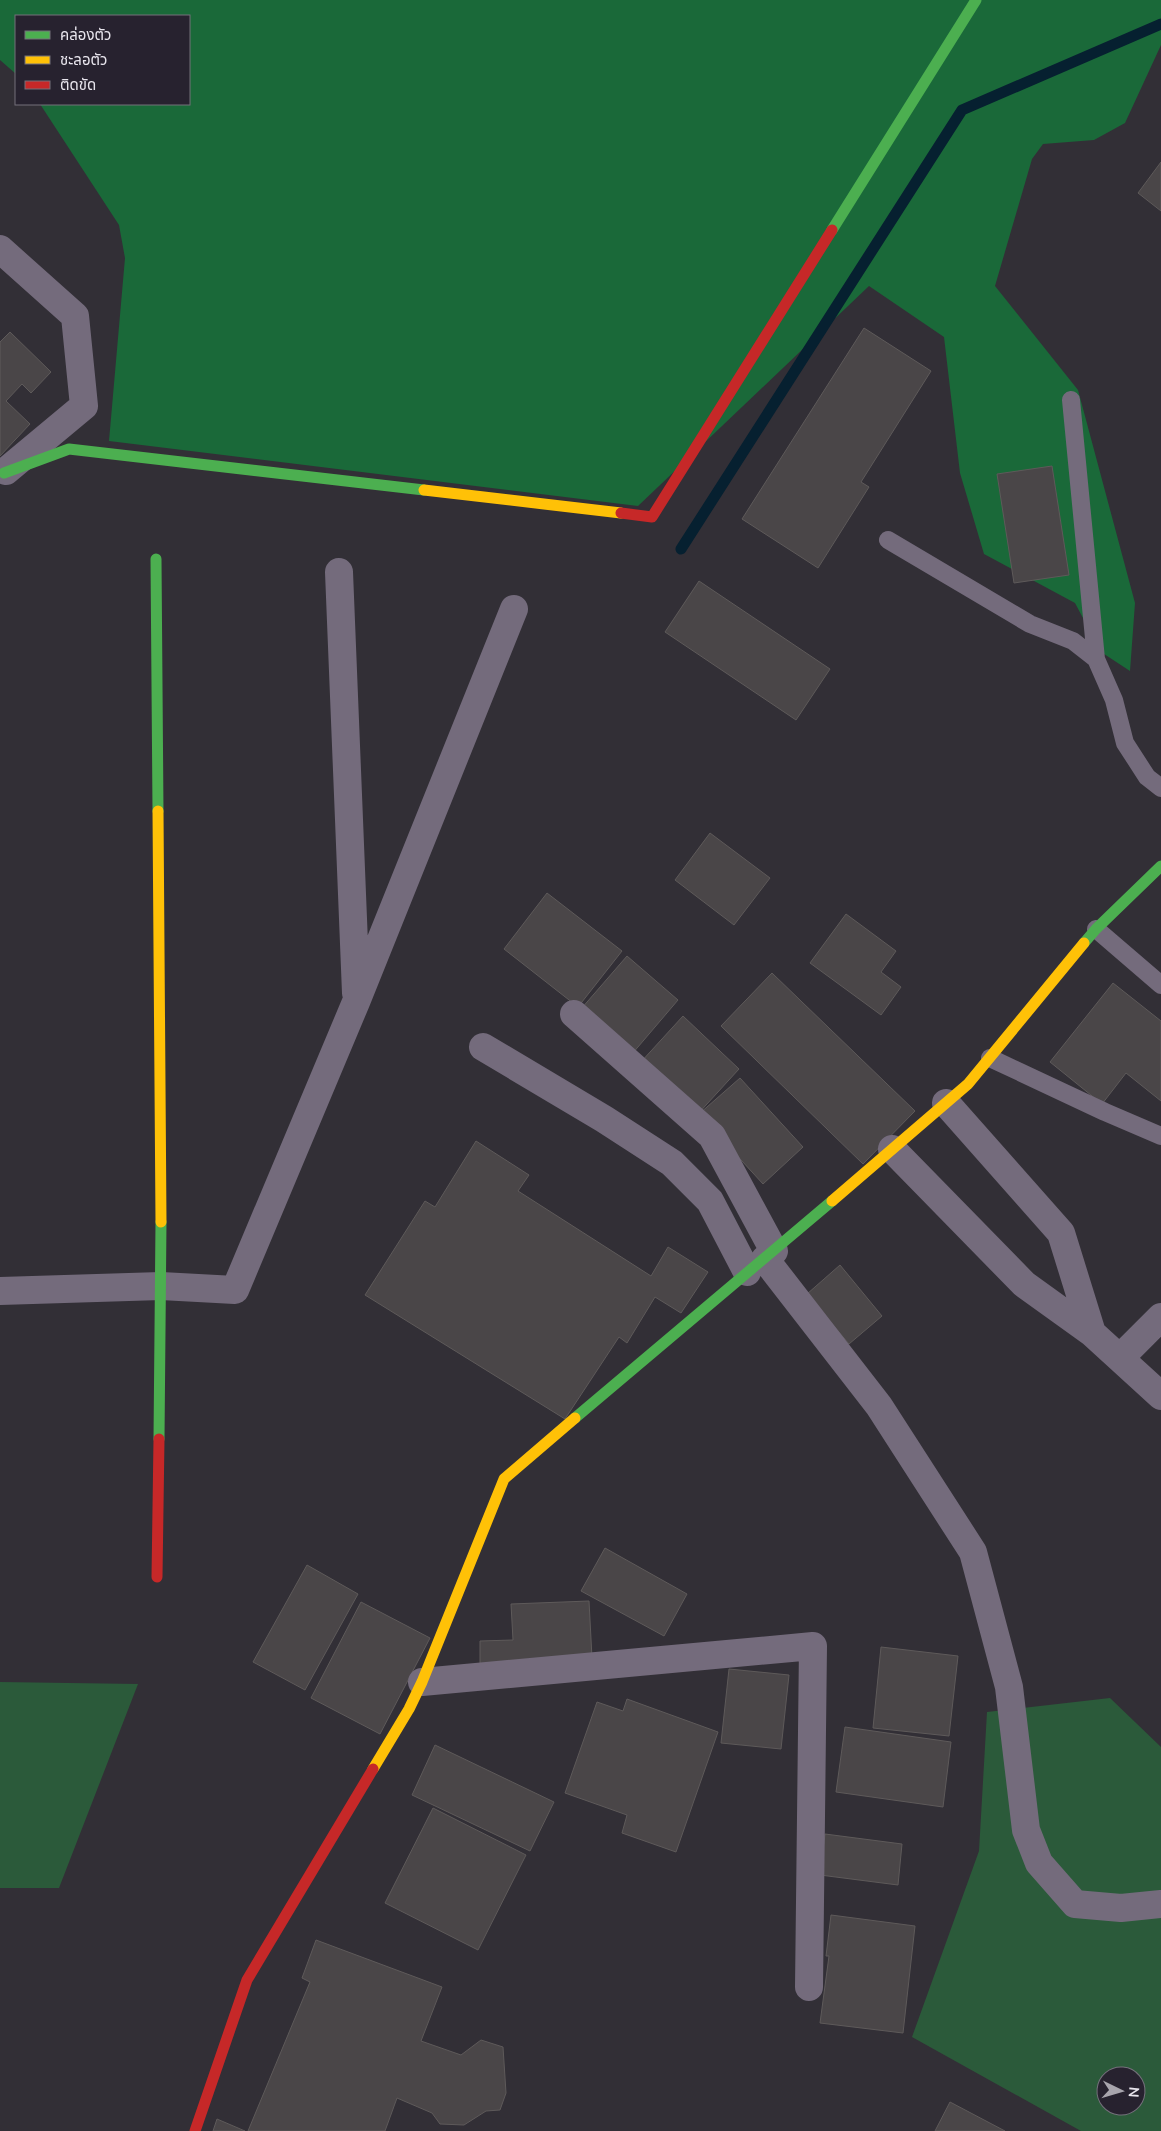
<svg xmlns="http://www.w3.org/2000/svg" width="1161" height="2131" font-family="Mulish,'Noto Sans Thai',sans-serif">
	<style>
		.green { fill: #2b5a3a; fill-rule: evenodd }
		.forest { fill: #1a6939 }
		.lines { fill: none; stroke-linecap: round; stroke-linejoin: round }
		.stream { stroke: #062030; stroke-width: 11 }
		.building { fill: #4a4648; stroke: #5e5a5a }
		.lane { stroke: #746b7c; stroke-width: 18 }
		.street { stroke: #746b7c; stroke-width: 28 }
		.fast { stroke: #4caf50; stroke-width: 11 }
		.slow { stroke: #ffc107; stroke-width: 11 }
		.jam { stroke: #c62828; stroke-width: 11 }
	</style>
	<rect width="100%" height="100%" fill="#322f36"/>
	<!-- green -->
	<path class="green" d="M0,1682L138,1684L59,1888H0Z
		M1110,1698L1161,1747V2131H1081L912,2037L979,1851L987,1712ZM1106,2076H1136V2106H1106Z"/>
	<!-- forest -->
	<path class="forest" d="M0,0H1161V45L1125,123L1094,140L1043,144L1032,159L995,286L1078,390L1135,603L1130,671L1101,652L1075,603L984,554L960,473L944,337L869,286L638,506L109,441L125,258L119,225L40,104H189V16H16V74L0,60Z"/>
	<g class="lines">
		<!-- stream -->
		<path class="stream" d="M681,549L962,110L1161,24"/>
	</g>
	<!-- building -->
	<path class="building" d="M1161,162V211L1138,193Z
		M864,328L931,371L861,482L869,487L818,568L742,519Z
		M10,332L51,372L31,393L22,384L6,401L30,424L0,456V342Z
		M1052,466L1069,575L1014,583L997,474Z
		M699,581L830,669L796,720L665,632Z
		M710,833L770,878L734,925L675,880Z
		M547,893L622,951L578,1007L504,949Z
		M846,914L896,951L881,972L901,987L881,1015L810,963Z
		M627,956L678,1000L632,1054L581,1009Z
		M772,973L915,1111L863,1164L721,1026Z
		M1113,983L1161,1021V1101L1126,1073L1102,1104L1050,1062Z
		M683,1016L739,1069L696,1116L640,1063Z
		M740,1078L803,1147L763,1184L699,1114Z
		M476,1141L529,1175L518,1191L651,1276L668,1247L708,1272L681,1313L655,1297L627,1343L619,1337L565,1419L365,1295L425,1201L435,1207Z
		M840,1265L882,1316L849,1344L807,1294Z
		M605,1548L687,1594L664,1636L581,1591Z
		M307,1565L358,1594L305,1690L253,1662Z
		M589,1601L592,1658L480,1664V1641L513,1640L511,1604Z
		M361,1602L430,1638L380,1734L311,1698Z
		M881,1647L958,1656L949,1736L873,1728Z
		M729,1669L789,1675L781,1749L721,1743Z
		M627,1699L718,1732L676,1852L622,1833L627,1815L565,1793L597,1702L623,1711Z
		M845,1727L951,1742L943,1807L836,1792Z
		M435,1745L554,1802L530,1851L412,1795Z
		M433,1808L526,1855L478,1950L385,1903Z
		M825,1834L902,1844L898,1885L820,1875Z
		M831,1915L915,1926L903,2033L820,2023L829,1956H826Z
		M316,1940L442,1987L421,2041L461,2055L481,2040L503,2047L506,2093L500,2110L486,2111L464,2125L440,2124L432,2113L397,2098L385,2131H248L310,1982L302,1978Z
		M950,2102L1005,2131H935Z
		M217,2119L245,2131H213Z"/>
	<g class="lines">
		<!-- lane -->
		<path class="lane" d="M1071,400L1096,659
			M888,540L1030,624L1073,641L1096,659L1114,700L1125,743L1147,777L1161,788
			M1096,929L1161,985
			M990,1058L1105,1112L1161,1136"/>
		<!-- street -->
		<path class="street" d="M0,249L75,316L84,406L6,471
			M339,572L356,993
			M574,1014L712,1136L774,1251
			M483,1047L604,1119L672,1163L710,1201L747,1272
			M892,1149L1024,1284L1092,1333L1061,1233L946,1103
			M765,1259L879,1406L973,1552L1009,1687L1026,1830L1039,1863L1075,1904L1121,1908L1161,1904
			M0,1291L161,1286L235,1290L356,1002L514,609
			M1092,1333L1161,1396
			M1120,1358L1161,1317
			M422,1682L813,1646L809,1987"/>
		<!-- fast -->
		<path class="fast" d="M832,230L976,0
			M4,473L69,449L424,490
			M156,559L158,811
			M1084,943L1096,929L1161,866
			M575,1418L832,1201
			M159,1439L161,1222"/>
		<!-- slow -->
		<path class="slow" d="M424,490L621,513
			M158,811L161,1222
			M832,1201L968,1084L1084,943
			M373,1769L409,1709L422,1682L504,1479L575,1418"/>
		<!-- jam -->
		<path class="jam" d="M621,513L652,517L832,230
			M157,1577L159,1439
			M195,2131L247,1980L373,1769"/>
	</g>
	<!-- legend -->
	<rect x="15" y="15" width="175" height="90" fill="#27222f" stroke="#74707b"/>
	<rect x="25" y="31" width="25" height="8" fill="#4caf50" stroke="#74707b"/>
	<text x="60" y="40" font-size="15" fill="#e8e5ed">คล่องตัว</text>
	<rect x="25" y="56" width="25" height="8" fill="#ffc107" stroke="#74707b"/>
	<text x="60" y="65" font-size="15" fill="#e8e5ed">ชะลอตัว</text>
	<rect x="25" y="81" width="25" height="8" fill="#c62828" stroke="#74707b"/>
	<text x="60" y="90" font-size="15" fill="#e8e5ed">ติดขัด</text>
	<!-- north arrow -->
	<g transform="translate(1121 2091) rotate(95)"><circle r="24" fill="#27222f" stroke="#74707b"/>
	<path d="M0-4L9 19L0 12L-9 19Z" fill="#a8a5ad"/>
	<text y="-8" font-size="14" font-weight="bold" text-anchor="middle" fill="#e8e5ed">N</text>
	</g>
</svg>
